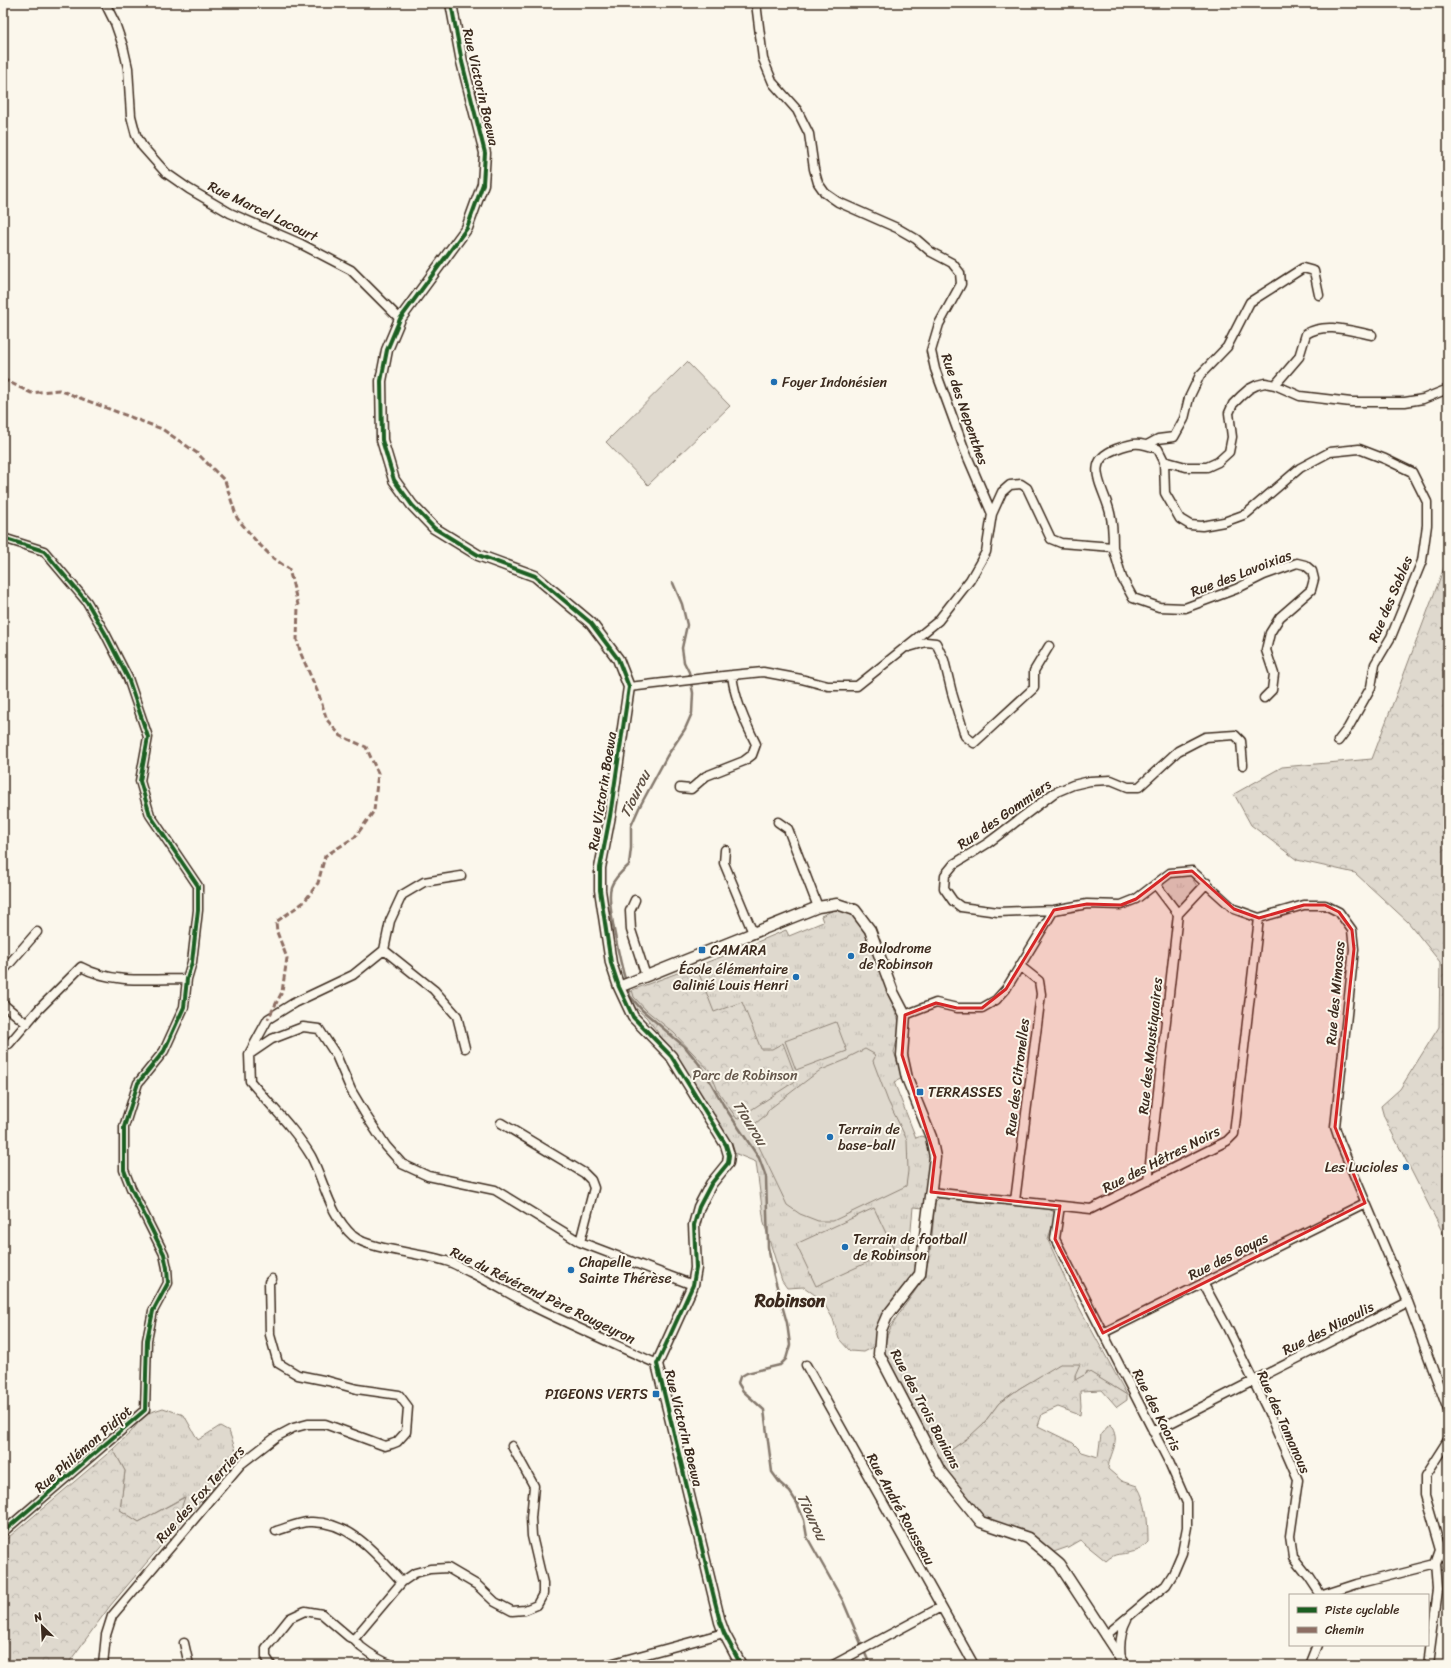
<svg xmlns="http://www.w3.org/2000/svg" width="1451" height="1668" font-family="Sriracha,sans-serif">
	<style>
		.grass { fill: url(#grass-tufts); stroke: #8d8276 }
		.forest { fill: url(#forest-crowns); stroke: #8d8276 }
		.pitch { fill: #dfd9ce; stroke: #8d8276 }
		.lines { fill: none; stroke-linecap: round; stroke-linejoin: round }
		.stream { stroke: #85796d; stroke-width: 2.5 }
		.minor-casing { stroke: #3b2a1e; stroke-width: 11 }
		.tertiary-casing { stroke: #3b2a1e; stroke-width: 13 }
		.minor { stroke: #fbf7ec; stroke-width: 8 }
		.tertiary { stroke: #fbf7ec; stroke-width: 10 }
		.quiet { stroke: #8d6e63; stroke-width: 3; stroke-dasharray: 6 3; stroke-linecap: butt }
		.cycleway-casing { stroke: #fbf7ec; stroke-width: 6 }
		.cycleway { stroke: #1b5e20; stroke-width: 4 }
		.marked { fill: #d62828; fill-opacity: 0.2; stroke: #d62828; stroke-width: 3; stroke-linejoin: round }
		.poi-dot { fill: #1f6fb2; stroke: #fbf7ec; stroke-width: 1.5 }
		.labels { text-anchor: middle; stroke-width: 4; stroke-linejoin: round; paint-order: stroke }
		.street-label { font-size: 14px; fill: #3b2a1e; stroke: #fbf7ec }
		.poi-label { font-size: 14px; fill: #3b2a1e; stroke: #fbf7ec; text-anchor: start }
		.park-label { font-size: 14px; fill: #64564a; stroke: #fbf7ec }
		.water-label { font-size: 15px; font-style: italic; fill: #605246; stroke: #fbf7ec }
		.district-label { font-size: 18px; font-weight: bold; fill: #3b2a1e; stroke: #fbf7ec }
	</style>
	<defs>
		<pattern id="grass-tufts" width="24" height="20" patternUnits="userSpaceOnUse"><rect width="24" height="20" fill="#dfd9ce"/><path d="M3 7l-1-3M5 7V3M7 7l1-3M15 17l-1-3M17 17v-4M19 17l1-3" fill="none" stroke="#c0bab0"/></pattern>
		<pattern id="forest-crowns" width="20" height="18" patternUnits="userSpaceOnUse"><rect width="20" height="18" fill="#dfd9ce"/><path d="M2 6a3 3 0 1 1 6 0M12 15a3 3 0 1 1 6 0" fill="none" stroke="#c0bab0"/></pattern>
	</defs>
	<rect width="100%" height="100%" fill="#fbf7ec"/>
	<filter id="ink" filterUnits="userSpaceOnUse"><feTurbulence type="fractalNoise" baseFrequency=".025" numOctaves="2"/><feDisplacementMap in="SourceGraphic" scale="8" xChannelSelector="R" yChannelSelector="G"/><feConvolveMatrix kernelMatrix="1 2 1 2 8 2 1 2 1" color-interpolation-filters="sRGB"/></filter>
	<g filter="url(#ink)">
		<!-- grass -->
		<path class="grass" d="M1176,874L1190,875L1197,886C1193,894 1186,905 1176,906L1163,887C1164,879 1170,877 1176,874Z
			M834,910L847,912L860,921L899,1021V1033L894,1052L903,1078L894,1082L916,1138L921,1136L926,1138L930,1151L924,1208L913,1207L909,1253L919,1254L914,1275L877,1336L873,1347L863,1352L850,1351L839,1339L833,1319L822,1300L804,1287L787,1288L782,1281L764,1223L756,1162L734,1153L682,1064L646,1017L633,1006L626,993L726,955L786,930L789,936L823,922L821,916Z
			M939,1198L1049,1209L1056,1213L1048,1240L1073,1296L1127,1395L1087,1371L1086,1374L1075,1381V1375L1038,1378L1020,1388L999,1403L984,1423L971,1436L951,1450L942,1448L929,1431L924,1433C915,1415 886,1368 885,1350C884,1324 913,1300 923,1277C933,1254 932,1226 935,1202Z
			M163,1408L184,1415L198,1440L220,1426L229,1431L236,1451L237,1462L174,1530L184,1497L139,1522L120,1510L125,1471L113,1449L131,1432L145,1414Z"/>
		<!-- forest -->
		<path class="forest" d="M1448,557V1243L1384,1117L1381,1106L1400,1089L1439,1027L1440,962L1408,922L1355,873L1297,860L1251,825L1234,794L1282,767L1372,759Z
			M696,966L714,1012L742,1002L761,1049H772L783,1043L797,1080L737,1119L718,1091L710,1071L674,1033L646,1010L634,997L632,990Z
			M1060,1364H1080L1075,1375V1380L1086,1374L1088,1371L1127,1395V1400L1117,1407L1102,1390L1080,1391L1081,1406L1080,1415L1058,1407L1042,1414L1038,1426L1073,1443L1082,1452L1098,1457L1101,1434L1110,1424C1122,1442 1110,1451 1108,1469L1122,1481L1137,1486C1147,1502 1148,1523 1148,1542C1143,1547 1139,1551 1132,1552C1120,1556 1117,1551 1106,1561L1080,1540L1068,1547L1051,1553L981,1517L947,1472L924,1433L929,1431L942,1448L951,1450L969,1437L984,1423L999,1403L1020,1388Z
			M113,1449L125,1471L120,1510L139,1522L185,1497L174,1530L110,1606L67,1665H3V1542Z"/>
		<!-- pitch -->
		<path class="pitch" d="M687,362L730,406L648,485L606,442Z
			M836,1022L847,1051L796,1070L785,1041Z
			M865,1049L874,1054L875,1057L873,1061L888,1101L907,1140L908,1171L906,1186L833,1221H818L800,1214L787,1205L753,1134L756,1123L766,1115L768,1110L819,1071L848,1059L849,1057Z
			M874,1208L894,1250L816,1286L796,1244Z"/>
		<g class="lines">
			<!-- stream -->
			<path class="stream" d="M626,982C621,966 606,901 611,887C614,878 622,871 629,865L631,848V826L639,808L667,756L685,729L692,713L693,693L689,672L684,662L682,648L687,625L682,604L673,583
				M628,987L630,996L642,1010L686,1048L703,1069L724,1106L759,1158L766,1177L768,1247L774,1276L787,1323L790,1345L786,1359L780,1365L747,1373L740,1377L738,1383L743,1391L764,1410L772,1472L780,1483L790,1492L797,1503L804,1520L807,1537L843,1601L870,1665"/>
			<!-- minor casing -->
			<g class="minor-casing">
				<path id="minor" d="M105,3L115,23L123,46L128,68L131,116L136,135L142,146L166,173L189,189L230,213L301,244L351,270L400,319
					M756,3L763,59L773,83L797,110L809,134L814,169L818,183L825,193L838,202L897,228L916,239L931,252L952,263L960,273L961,284L939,324L931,351L935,369L965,451L992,514
					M1275,385L1299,357L1306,334C1325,322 1351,331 1372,335
					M1147,445L1158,439L1174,437L1184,419L1189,398L1200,375L1227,347L1250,302L1303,268L1314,271L1319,295
					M1164,461L1165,493L1180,519L1190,525L1202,526L1224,522L1246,514L1300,468L1330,452L1359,449L1385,459L1412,472L1427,502V525L1422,561L1391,637L1375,664L1371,687L1348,728L1338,741
					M3,538L44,551L87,602L105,633L128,678L148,737L140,781L150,815L198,886V910L192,962L187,979L184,1007L164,1051L138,1083L124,1127V1170L131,1188L164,1254L167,1268L168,1283L153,1311L147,1340L145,1410L3,1532
					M1113,547L1122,578L1133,598L1159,607L1185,608L1236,589L1264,575L1289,566L1297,563L1305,565L1312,571L1314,579L1311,590L1280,617L1270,633L1266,650L1274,674L1272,690L1264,698
					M909,647L926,642L936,643L944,660L952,693L965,736L974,743L1034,688V671L1049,646
					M629,687L732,675L763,672L801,679L828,686H857L938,621L970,580L986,552L992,514L1002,492L1010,485L1021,484L1027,488L1051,539L1061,543L1113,547C1113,536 1113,524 1110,513C1105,489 1081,462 1116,449C1134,442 1139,442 1158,449L1164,461L1186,467H1207L1218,462L1229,452L1232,437L1229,413L1233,404L1241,396L1249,389L1257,385L1265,383L1275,385L1300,396L1351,402H1405L1423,399L1448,389
					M680,788L691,789L706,776L744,761L752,755L756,744C745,722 735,700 732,675
					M778,822L788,829L818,907
					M725,850L724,863L753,933
					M461,876L424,882L402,895L390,921L384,950L353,975L294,1003L268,1019L249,1054L250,1081C270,1105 295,1129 311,1156C325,1183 329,1214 353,1236C369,1250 423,1253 446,1261C455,1263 462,1269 470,1272C492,1283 513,1296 534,1307C575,1327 616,1345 657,1364
					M1156,885L1178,914
					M635,900L630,911L631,930L646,976
					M1054,910L998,912L961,907L953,901L944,888L945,875L954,864L988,843L1054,793L1073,785L1090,781L1111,780L1128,787H1139L1178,751L1205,737L1235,735L1241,741L1243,765
					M384,950L434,990L457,1016L465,1048
					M3,971L37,932
					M3,1004L27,1024
					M905,1015L936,1003L957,1008H982L996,1000L1006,989L1054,910L1087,904L1121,905L1136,899L1170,873L1192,871L1234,909L1259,918L1304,905H1325L1339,912L1352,930L1354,949L1335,1127L1340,1142L1408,1302L1448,1410
					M9,1044L39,1009L81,967C112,984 152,979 187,979
					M250,1054L272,1039L303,1027L319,1029L336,1055L351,1090L367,1117L386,1146L402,1164L428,1176L495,1190L580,1242L693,1285
					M501,1123L584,1173L591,1180L594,1188L580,1242
					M1148,1181L1178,914L1207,883
					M931,1192L1091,1209L1227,1141L1234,1134L1259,918
					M1015,1201L1041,994L1039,981L1020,966
					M1060,1206L1055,1239L1169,1462L1187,1503V1527L1182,1553L1173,1574L1166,1585L1105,1636
					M1203,1283L1227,1327L1268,1411L1298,1480L1290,1536L1293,1557L1309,1577L1321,1595
					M1103,1333L1365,1203
					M806,1365L974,1665
					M1153,1432L1408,1302
					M276,1531C287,1528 299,1522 309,1522C350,1520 377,1555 402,1582
					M1323,1595L1357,1584L1436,1564
					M354,1639L402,1582L415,1573L430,1569L448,1568L477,1585L495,1602L512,1611L525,1610L537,1605L543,1594V1583L532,1536L531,1518L534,1486L512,1446
					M184,1643L189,1665
					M1121,1659C1119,1645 1120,1633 1127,1620
					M103,1665L106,1635L112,1616L241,1464L276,1437L293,1428L308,1424H325L385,1446L392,1444L397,1442L406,1432L408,1407L399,1395L357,1389L328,1381L298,1375L278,1363L270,1335L269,1282L272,1279
					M271,1665L266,1657V1648L290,1618L305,1611L322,1614L349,1637C355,1639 357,1643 361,1647C370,1654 381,1661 392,1665
					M606,1665L724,1633
					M833,1665L941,1607
					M1309,1665L1317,1645
					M1428,1665L1438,1590L1436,1564L1441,1550L1425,1495V1476L1448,1440"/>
			</g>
			<!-- tertiary casing -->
			<g class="tertiary-casing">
				<path id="tertiary" d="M451,3L462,62L485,153L483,184L467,228L400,319L387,350L381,381L382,440L394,480L412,505L434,528L478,555L535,576L591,623L618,659L629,687L610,816L600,868V890L611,963L619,987L633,1017L671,1056L726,1145L729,1155L728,1163L711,1184L699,1207L694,1225L696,1268L693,1285L657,1364L720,1622L724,1633L741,1665
					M619,987L818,907L837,904L855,910L870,930L893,992L905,1015L902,1055L907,1078L931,1137L935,1157L920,1274L887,1316L881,1330L879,1354L940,1471L981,1522L1028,1538L1059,1564L1125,1665"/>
			</g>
			<!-- minor -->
			<use href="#minor" class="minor"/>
			<!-- tertiary -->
			<use href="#tertiary" class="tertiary"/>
			<!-- quiet -->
			<path class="quiet" d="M3,379L31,393L59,390L162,429L197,453L225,481L237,518L256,541L273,558L289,569L298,605L297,640L301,654L319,695L327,720L341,736L366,747L378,773L374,811L355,837L325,856L318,883L304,902L276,922L277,932L287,958L282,992L268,1019"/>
			<!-- cycleway casing -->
			<g class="cycleway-casing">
				<path id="cycleway" d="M451,3L462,62L485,153L483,184L467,228L400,319L387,350L381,381L382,440L394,480L412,505L434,528L478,555L535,576L591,623L618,659L629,687L610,816L600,868V890L611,963L619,987L633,1017L671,1056L726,1145L729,1155L728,1163L711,1184L699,1207L694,1225L696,1268L693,1285L657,1364L720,1622L724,1633L741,1665
					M3,538L44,551L87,602L105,633L128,678L148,737L140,781L150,815L198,886V910L192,962L187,979L184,1007L164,1051L138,1083L124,1127V1170L131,1188L164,1254L167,1268L168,1283L153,1311L147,1340L145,1410L3,1532"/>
			</g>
			<!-- cycleway -->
			<use href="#cycleway" class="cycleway"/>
		</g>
	</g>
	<!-- marked area -->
	<path class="marked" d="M1192,871L1234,909L1259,918L1304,905H1325L1339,912L1352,930L1354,949L1335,1127L1365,1203L1103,1333L1055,1239L1060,1206L931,1192L935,1157L902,1055L905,1015L936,1003L957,1008H982L1006,989L1054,910L1087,904L1121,905L1136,899L1170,873Z"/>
	<!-- markers -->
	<g class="poi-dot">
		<circle cx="774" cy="382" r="4"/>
		<rect x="698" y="946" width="8" height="8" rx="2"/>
		<circle cx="851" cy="956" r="4"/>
		<circle cx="796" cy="977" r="4"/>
		<rect x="916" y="1088" width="8" height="8" rx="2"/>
		<circle cx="830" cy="1137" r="4"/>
		<circle cx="1406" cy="1167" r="4"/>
		<circle cx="845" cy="1247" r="4"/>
		<circle cx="571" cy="1270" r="4"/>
		<rect x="652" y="1390" width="8" height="8" rx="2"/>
	</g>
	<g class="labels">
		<!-- street labels -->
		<g class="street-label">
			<text transform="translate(481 87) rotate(77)" y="5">Rue Victorin Boewa</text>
			<text transform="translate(263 211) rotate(26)" y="5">Rue Marcel Lacourt</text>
			<text transform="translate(965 409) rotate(71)" y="5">Rue des Nepenthes</text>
			<text transform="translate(1241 573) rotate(-21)" y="5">Rue des Lavoixias</text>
			<text transform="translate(1390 599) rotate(-67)" y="5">Rue des Sables</text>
			<text transform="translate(602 791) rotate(-81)" y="5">Rue Victorin Boewa</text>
			<text transform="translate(1004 814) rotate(-35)" y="5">Rue des Gommiers</text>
			<text transform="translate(1335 993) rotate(-85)" y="5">Rue des Mimosas</text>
			<text transform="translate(1150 1046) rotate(-84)" y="5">Rue des Moustiquaires</text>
			<text transform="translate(1017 1077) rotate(-83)" y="5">Rue des Citronelles</text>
			<text transform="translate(1161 1159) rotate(-27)" y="5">Rue des Hêtres Noirs</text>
			<text transform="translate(1228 1256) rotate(-27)" y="5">Rue des Goyas</text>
			<text transform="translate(543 1295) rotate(26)" y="5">Rue du Révérend Père Rougeyron</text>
			<text transform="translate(1328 1328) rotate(-27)" y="5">Rue des Niaoulis</text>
			<text transform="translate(926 1409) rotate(62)" y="5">Rue des Trois Banians</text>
			<text transform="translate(1157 1410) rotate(63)" y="5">Rue des Kaoris</text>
			<text transform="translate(1284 1422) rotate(66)" y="5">Rue des Tamanous</text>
			<text transform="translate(684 1428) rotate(76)" y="5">Rue Victorin Boewa</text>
			<text transform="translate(83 1449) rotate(-41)" y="5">Rue Philémon Pidjot</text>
			<text transform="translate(200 1494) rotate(-48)" y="5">Rue des Fox Terriers</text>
			<text transform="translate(901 1509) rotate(61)" y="5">Rue André Rousseau</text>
		</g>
		<!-- poi labels -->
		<g class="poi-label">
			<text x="782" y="387">Foyer Indonésien</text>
			<text x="859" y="953">Boulodrome<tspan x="859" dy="16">de Robinson</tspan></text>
			<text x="710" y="955">CAMARA</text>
			<text x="788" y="974" text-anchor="end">École élémentaire<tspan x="788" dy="16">Galinié Louis Henri</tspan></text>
			<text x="928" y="1097">TERRASSES</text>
			<text x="838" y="1134">Terrain de<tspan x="838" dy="16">base-ball</tspan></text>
			<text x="1398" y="1172" text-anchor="end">Les Lucioles</text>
			<text x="853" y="1244">Terrain de football<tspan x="853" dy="16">de Robinson</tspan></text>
			<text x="579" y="1267">Chapelle<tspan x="579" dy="16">Sainte Thérèse</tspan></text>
			<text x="648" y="1399" text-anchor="end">PIGEONS VERTS</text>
		</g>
		<!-- park labels -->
		<g class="park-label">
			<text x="745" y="1080">Parc de Robinson</text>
		</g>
		<!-- water labels -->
		<g class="water-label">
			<text transform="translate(635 794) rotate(-64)" y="5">Tiourou</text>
			<text transform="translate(750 1123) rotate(58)" y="5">Tiourou</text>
			<text transform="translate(812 1517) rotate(65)" y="5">Tiourou</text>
		</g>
		<!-- district labels -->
		<g class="district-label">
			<text x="790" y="1307">Robinson</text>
		</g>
	</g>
	<!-- margin -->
	<rect width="1451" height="1668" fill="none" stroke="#fbf7ec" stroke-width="16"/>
	<rect x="8" y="8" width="1435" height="1652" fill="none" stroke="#3b2a1e" stroke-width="1.5" filter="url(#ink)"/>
	<!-- legend -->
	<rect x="1289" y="1594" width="140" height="52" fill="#fbf7ec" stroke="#aea59a"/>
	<rect x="1297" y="1607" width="20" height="6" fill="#1b5e20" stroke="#aea59a"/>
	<text x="1325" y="1614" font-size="12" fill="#3b2a1e">Piste cyclable</text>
	<rect x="1297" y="1627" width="20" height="6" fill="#8d6e63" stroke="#aea59a"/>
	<text x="1325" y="1634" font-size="12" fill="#3b2a1e">Chemin</text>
	<!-- north arrow -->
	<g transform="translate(42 1626) rotate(336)" stroke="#fbf7ec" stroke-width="3" paint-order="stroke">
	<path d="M0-3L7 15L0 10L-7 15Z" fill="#3b2a1e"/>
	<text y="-6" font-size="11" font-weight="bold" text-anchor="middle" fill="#3b2a1e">N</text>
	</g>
</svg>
